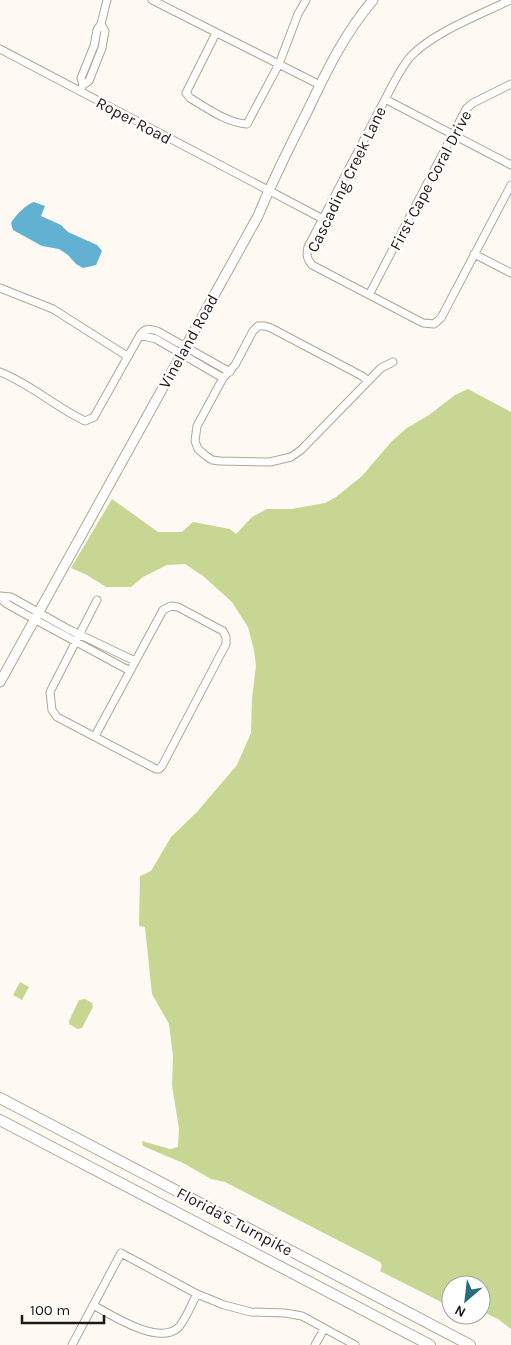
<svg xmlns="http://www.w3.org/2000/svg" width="511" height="1345" font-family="Karla,sans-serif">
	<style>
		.green { fill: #c7d793 }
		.water { fill: #62b1d3 }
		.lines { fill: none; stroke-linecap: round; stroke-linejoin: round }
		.minor-casing { stroke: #b2a595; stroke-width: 9 }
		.major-casing { stroke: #b2a595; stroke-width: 11 }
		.highway-casing { stroke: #b2a595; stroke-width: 12 }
		.minor { stroke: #fff; stroke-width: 7 }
		.major { stroke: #fff; stroke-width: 9 }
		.highway { stroke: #fff; stroke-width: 10 }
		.labels { text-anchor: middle; stroke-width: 5; stroke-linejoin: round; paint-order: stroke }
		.street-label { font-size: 16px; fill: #1e1913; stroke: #fff }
	</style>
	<rect width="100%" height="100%" fill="#fef9f2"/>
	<!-- green -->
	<path class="green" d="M468,389L511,412V1329L498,1319L481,1311V1285H451V1307L380,1271L382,1266L380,1262L225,1182L211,1179L183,1163L143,1146L142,1141L170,1149L178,1147L179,1129L172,1085L173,1056L169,1024L152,994L145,927L139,926L140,876L151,871L171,837L197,812L237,765L251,733L252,699L256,666L254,650L248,627L232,602L203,576L185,564L167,565L143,577L131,587H106L87,575L71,568L112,499L158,532H182L193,522L230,529L236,534L252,517L267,509H292L325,503L336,497L362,476L392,441L407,428L429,415L455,395Z
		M20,982L29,987L22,1000L13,995Z
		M85,999L92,1003L93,1007L82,1028L78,1029L69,1024V1021L79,1000Z"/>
	<!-- water -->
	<path class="water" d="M34,202L45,206L41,216L61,225L68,232L97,245L102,251L96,265L83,268L76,264L68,255L59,249L42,246L13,230L11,223C15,216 26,204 34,202Z"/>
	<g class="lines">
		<!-- minor casing -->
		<g class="minor-casing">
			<path id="minor" d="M152,0L320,85
				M510,0C480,15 434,32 411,56C403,65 398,75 392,86L308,247C306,255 307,259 312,265L423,323L434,324L441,318L511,185
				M216,33L186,93L190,98C207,108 227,123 247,124L279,64L298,14L306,0
				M0,49L323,219
				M83,85L81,78L94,46L97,30L101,24L107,0
				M81,89L83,85L89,81L102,48L105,31L101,24
				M385,99L511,165
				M474,254L511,273
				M0,288L53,309L127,356
				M369,295L466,109L473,103L511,84
				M140,335L156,339L223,378
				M0,372C31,384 55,407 85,421L94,417L140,335C145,327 151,329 159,332L230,372
				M368,381L362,376L271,328L265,326H258L253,331L235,365L223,378L197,426L195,441L198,449L205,455L212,460L220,461L270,462L291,457L301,450L381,368L393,362
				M0,596L11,597L68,629L135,661
				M0,598L7,604L34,619L130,671
				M95,736L163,610L171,606L178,607L223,631L226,637V644L162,766L159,769H156L57,717L52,710L50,692L97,600
				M93,1305C113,1316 158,1345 178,1328C186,1319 191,1305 197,1294
				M72,1345L121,1253L197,1294L224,1305L251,1312L285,1313L302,1316L355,1345
				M315,1345L324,1329"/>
		</g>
		<!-- major casing -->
		<g class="major-casing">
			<path id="major" d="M0,682L258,216C273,179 291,144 309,108C327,70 345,33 373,0"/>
		</g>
		<!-- highway casing -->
		<g class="highway-casing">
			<path id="highway" d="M0,1098L470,1345
				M0,1120L430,1345"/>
		</g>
		<!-- minor -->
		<use href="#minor" class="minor"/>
		<!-- major -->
		<use href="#major" class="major"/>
		<!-- highway -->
		<use href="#highway" class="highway"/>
	</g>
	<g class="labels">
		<!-- street labels -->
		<g class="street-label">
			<text transform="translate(134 120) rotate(28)" y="6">Roper Road</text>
			<text transform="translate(346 179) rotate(-64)" y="6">Cascading Creek Lane</text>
			<text transform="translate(430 180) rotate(-62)" y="6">First Cape Coral Drive</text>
			<text transform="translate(188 341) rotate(-61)" y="6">Vineland Road</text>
			<text transform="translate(235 1221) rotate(28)" y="6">Florida's Turnpike</text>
		</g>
	</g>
	<!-- north arrow -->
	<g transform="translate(466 1300) rotate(208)"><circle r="24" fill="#ffffff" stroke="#a5a3a1"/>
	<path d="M0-4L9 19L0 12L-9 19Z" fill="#286d7c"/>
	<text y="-8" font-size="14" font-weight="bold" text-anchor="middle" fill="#1e1913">N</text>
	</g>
	<!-- scale -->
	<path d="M22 1315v8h82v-8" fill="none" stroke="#1e1913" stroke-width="2.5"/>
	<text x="30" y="1315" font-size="15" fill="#1e1913" stroke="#ffffff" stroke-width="4" paint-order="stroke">100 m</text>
</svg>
